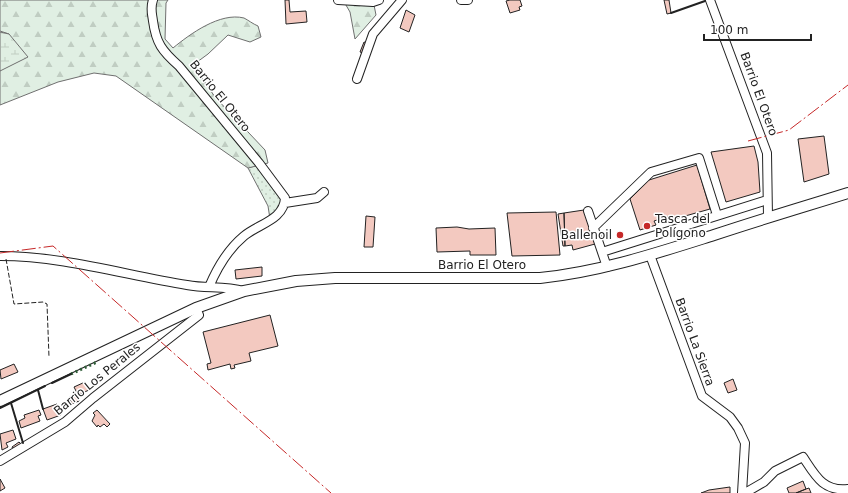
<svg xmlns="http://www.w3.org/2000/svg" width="848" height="493" font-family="'DejaVu Sans',sans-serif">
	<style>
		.grass { fill: url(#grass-dots); stroke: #6f6f6f }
		.forest { fill: url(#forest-firs); stroke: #6f6f6f }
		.wetland { fill: url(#wetland-marsh); stroke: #6f6f6f }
		.building { fill: #f3c9c0; stroke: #222 }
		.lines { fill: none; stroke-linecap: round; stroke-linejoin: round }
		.minor-casing { stroke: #222; stroke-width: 10 }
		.major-casing { stroke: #222; stroke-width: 12 }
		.minor { stroke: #fff; stroke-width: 8 }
		.major { stroke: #fff; stroke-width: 10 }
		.hedge { stroke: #2f5e38; stroke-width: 3; stroke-dasharray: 2 3; stroke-linecap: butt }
		.fence { stroke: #222; stroke-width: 1; stroke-dasharray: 5 2; stroke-linecap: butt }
		.wall { stroke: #222; stroke-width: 2 }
		.power { stroke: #c62828; stroke-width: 1; stroke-dasharray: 14 3 2 3; stroke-linecap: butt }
		.poi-dot { fill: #c62828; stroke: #fff; stroke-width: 1.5 }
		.labels { text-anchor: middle; stroke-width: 3; stroke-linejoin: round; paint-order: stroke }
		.street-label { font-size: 12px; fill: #222; stroke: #fff }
		.poi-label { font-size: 12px; fill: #222; stroke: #fff; text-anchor: start }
	</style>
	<defs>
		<pattern id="grass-dots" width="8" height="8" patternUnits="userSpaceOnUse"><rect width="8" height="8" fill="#e0efe3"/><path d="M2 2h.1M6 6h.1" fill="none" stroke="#c0cdc2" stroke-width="1.8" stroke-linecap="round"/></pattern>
		<pattern id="forest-firs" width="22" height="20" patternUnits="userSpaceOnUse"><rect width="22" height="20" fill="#e0efe3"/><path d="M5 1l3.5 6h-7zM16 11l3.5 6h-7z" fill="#c0cdc2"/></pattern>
		<pattern id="wetland-marsh" width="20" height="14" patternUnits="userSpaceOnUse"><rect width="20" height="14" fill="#e0efe3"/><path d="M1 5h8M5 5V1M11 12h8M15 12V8" fill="none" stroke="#c0cdc2"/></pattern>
	</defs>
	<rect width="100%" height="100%" fill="#fff"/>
	<!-- grass -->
	<path class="grass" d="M258,165L282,199L281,204L270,219L268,206L248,168Z"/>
	<!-- forest -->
	<path class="forest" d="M0,0H168L166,3L165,39L173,48C190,34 220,12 244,18C248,20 253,24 258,26L261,37L250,42L228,35L208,54L193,65L215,97L265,150L268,163L248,168L116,76L94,73L58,82L0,105V70L9,34L0,31Z
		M343,0H373L376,15L355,39L350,12Z"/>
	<!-- wetland -->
	<path class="wetland" d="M0,32L9,34L28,57L0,71Z"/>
	<!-- building -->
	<path class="building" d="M285,0H289L290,12L306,11L307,22L286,24Z
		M510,0H520L522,6L519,7L520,10L510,13L506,1Z
		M664,0H669L671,13L667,14Z
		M406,10L415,15L409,32L400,28Z
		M364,42L370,44L366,54L360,52Z
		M824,136L829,174L804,182L798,139Z
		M754,146L758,162L760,192L726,202L711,152Z
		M697,165L710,209L671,220L670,216L654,221L656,225L640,230L630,199L649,180Z
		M584,210L595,244L573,250L572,245L565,246L564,213Z
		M556,212L560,255L512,256L507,213Z
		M564,213L565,246H563L558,214Z
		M366,216L375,217L373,247H364Z
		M457,227L469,229L495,228L496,255H470V251L437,252L436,228Z
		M262,267V276L236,279L235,270Z
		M270,315L278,346L249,353L251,361L234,365L235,368L231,369L230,364L208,370L207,364L211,363L203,332Z
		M14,364L18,372L1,379L0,370Z
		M733,379L737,390L728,393L724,383Z
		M85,382L89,390L78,395L74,387Z
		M77,394L79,401L72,404L69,397Z
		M57,404L61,415L47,420L43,409Z
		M39,410L41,415L38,416L40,421L21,428L19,421L25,418L24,415Z
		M97,410L110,424L107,427L104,424L100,427L98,425L97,427L92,421L95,415L93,413Z
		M13,430L16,439L6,443L8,447L2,450L0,434Z
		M19,442L21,444L13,449L12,447Z
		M0,479L5,488L0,491Z
		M803,481L806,489L796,493H789L787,488Z
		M730,487V493H701L709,490Z
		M809,488L811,493H796L806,489Z"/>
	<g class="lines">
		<!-- minor casing -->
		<g class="minor-casing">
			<path id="minor" d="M153,0C150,8 152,13 153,21C156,43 162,51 179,66L259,163L285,198C284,220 258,224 244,236C227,250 217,268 209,287
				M338,0L373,2L379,0
				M461,0H468
				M710,0L767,153L768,217
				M357,79L373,34L402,0
				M285,203L317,198L324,192
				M588,211L607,267
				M593,228L651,172L699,158L717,215
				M602,252L767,200
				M650,255L702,396L730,417L738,428L745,443L742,493
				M0,256C63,256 125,275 187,285C207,289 223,285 244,291
				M0,461L65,422L93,398L199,315L196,308
				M745,493L764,482L775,471L803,457C815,475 823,492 848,489"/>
		</g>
		<!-- major casing -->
		<g class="major-casing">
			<path id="major" d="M0,401L196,308L244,291L296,281L335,278H540C600,272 657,253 714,235C759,220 803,207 848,193"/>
		</g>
		<!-- minor -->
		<use href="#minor" class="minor"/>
		<!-- major -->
		<use href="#major" class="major"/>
		<!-- hedge -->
		<path class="hedge" d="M71,374L97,362"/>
		<!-- fence -->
		<path class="fence" d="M6,259L14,304L43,302L47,304L49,357"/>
		<!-- wall -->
		<path class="wall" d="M671,13L705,1
			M52,383L71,374
			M38,390L43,409
			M11,403L23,443
			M0,408L45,386"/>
		<!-- power -->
		<path class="power" d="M748,141L789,130L848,85
			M0,253L53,246L331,493"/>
	</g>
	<!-- markers -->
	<g class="poi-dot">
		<circle cx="647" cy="226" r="4"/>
		<circle cx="620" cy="235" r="4"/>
	</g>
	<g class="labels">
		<!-- street labels -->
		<g class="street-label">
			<text transform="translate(759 94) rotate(70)" y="4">Barrio El Otero</text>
			<text transform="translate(220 96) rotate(51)" y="4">Barrio El Otero</text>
			<text x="482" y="269">Barrio El Otero</text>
			<text transform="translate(695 342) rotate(70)" y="4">Barrio La Sierra</text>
			<text transform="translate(97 379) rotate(-39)" y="4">Barrio Los Perales</text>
		</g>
		<!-- poi labels -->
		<g class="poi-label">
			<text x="655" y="223">Tasca del<tspan x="655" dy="14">Polígono</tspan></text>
			<text x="612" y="239" text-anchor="end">Ballenoil</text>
		</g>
	</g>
	<!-- scale -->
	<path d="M704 34v6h107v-6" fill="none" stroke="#222222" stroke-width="2"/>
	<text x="710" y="34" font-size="12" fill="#222222" stroke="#ffffff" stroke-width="3" paint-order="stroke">100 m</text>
</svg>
